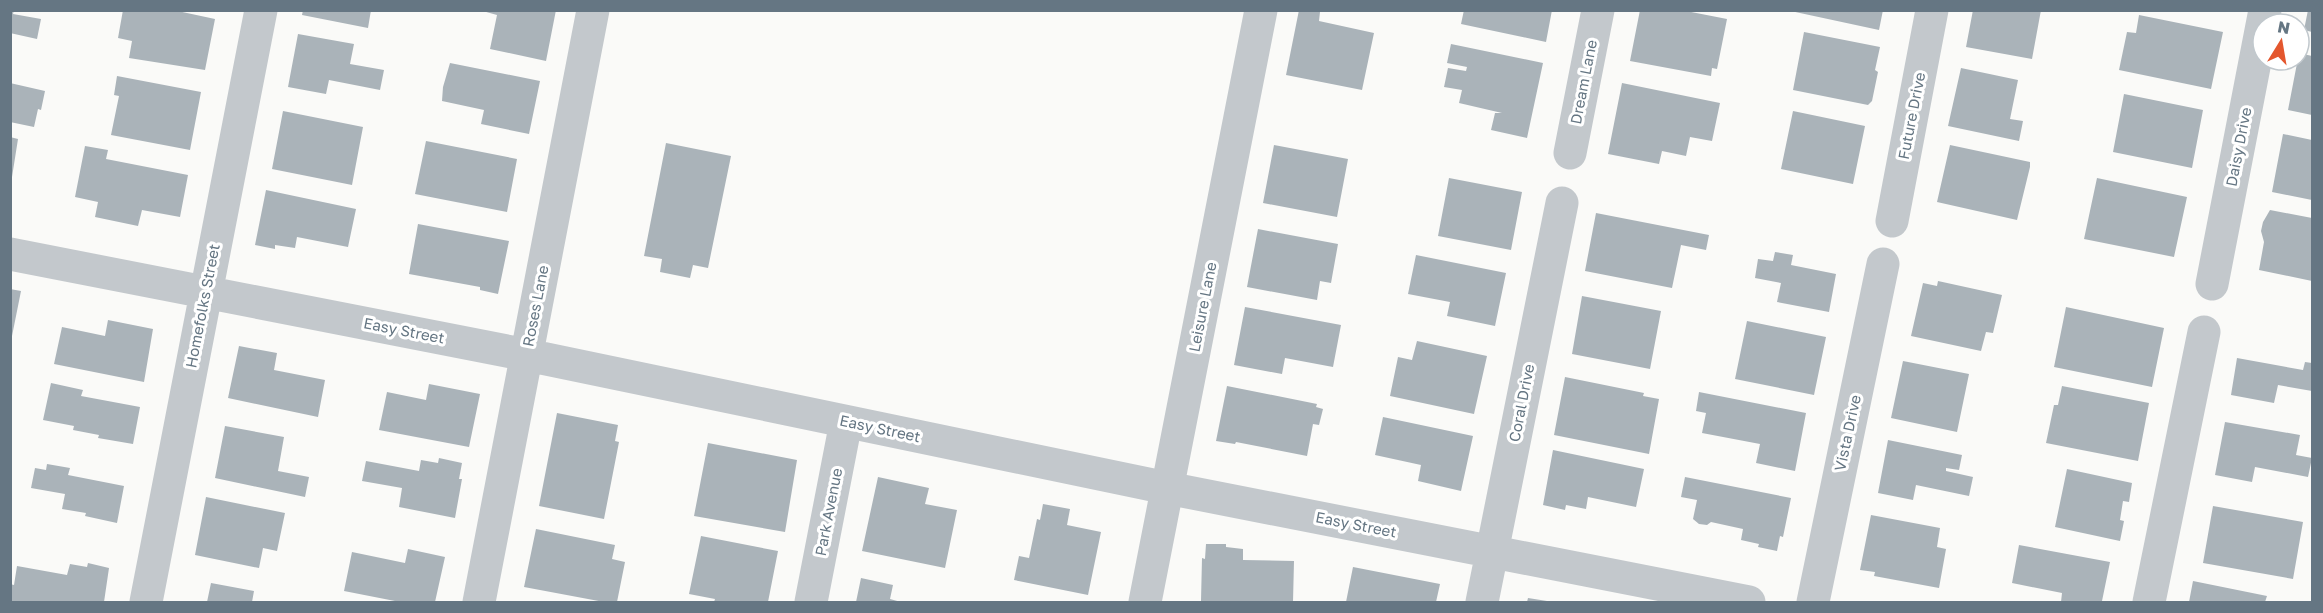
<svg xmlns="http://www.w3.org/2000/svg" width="2323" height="613" font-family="'Golos Text',sans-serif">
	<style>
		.building { fill: #aab3b9 }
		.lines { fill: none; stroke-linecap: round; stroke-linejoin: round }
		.street { stroke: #c3c8cc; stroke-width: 33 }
		.labels { text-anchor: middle; stroke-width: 6; stroke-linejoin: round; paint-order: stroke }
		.street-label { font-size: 15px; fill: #657683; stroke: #fff }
	</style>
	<rect width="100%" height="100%" fill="#fafaf8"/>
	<!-- building -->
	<path class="building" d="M10,10H14L13,14L41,19L37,39L10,33Z
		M123,10H173L215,19L205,70L129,58L132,41L118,38Z
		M303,10H371L368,28L302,15Z
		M479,10H556L546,61L490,49L497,15Z
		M1299,10L1320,12L1319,21L1374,33L1362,90L1286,75Z
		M1464,10H1552L1546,42L1461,24Z
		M1640,10H1681L1727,19L1717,69L1712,68L1711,76L1630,61Z
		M1786,10H1883L1879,30Z
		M1973,10H2041L2032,59L1966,47Z
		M2308,10H2312V32L2304,30Z
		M2139,15L2223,32L2211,89L2119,70L2127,32L2136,33Z
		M1804,32L1880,47L1875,70L1878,72L1872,101L1868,105L1793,90Z
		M298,34L354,44L350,64L384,70L380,90L329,80L326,94L288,87Z
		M1451,44L1543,63L1527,138L1491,130L1495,113H1502L1459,103L1462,90L1444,87L1448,68L1466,71L1467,67L1447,63Z
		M2299,53L2312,56V115L2288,110Z
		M450,63L540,81L529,134L481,124L484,110L442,101L443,87Z
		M1961,68L2018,80L2010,119L2023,121L2019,141L1948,126Z
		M117,76L201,92L190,150L111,135L119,96L114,95Z
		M10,83L45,91L41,110L38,109L34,127L10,122Z
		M1622,83L1720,103L1712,141L1690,137L1686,156L1662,151L1659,164L1608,154Z
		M2124,94L2203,110L2192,168L2113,152Z
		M283,111L363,127L352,185L272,169Z
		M1793,111L1865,126L1853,184L1781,169Z
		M2283,134L2312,140V200L2272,192Z
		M10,137L18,139L12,177H10Z
		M426,141L517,159L507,212L415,194Z
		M666,143L731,156L708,268L693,265L690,278L660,272L662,259L644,256Z
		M1274,145L1348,159L1337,217L1263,203Z
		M1950,145L2030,162V167L2017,220L1937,202Z
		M85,146L108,150L106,159L188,175L180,217L142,210L138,226L95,217L98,202L75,197Z
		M1449,178L1522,192L1511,250L1438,236Z
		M2097,178L2187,197L2174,257L2084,239Z
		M266,190L356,209L348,247L297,237L295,248L275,245V249L255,245Z
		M2270,210L2312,218V281L2259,270L2264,242L2261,231L2263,222Z
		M1596,213L1709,235L1706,250L1681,245L1672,288L1585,271Z
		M418,224L509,241L498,294L480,290V287L409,274Z
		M1258,229L1338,244L1331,283L1320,281L1317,300L1247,287Z
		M1775,252L1793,255L1791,265L1836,274L1829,312L1777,302L1781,283L1755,278L1758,259L1773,261Z
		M1416,255L1506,273L1495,326L1447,316L1450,302L1408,294Z
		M1938,281L2002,295L1993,333L1986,332L1981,351L1911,336L1923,283L1937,286Z
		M10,289L21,291L12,336H10Z
		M1582,296L1661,311L1650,369L1572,354Z
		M1245,307L1341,325L1333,367L1285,358L1282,374L1234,365Z
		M2066,307L2164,328L2152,387L2054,367Z
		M108,320L153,329L144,382L54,364L62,327L105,336Z
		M1747,321L1826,337L1814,395L1735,379Z
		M1417,341L1487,356L1474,414L1390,396L1398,357L1412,360Z
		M239,346L277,353L274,370L325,380L318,417L228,398Z
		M2237,358L2303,370L2305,362L2312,363V391L2278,385L2274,403L2231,395Z
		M1903,361L1969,374L1957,432L1891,418Z
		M1565,377L1644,393L1643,396L1659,399L1649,454L1554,435Z
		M51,383L83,390L81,396L140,407L133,444L98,438L99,435L73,430L74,426L43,420Z
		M429,384L480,394L469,447L379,430L387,392L426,400Z
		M1227,386L1317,404L1316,407L1323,409L1319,425L1313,424L1307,456L1236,442L1235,444L1216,441Z
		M2062,386L2149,403L2138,461L2046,443L2054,405H2058Z
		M1699,392L1806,413L1795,471L1756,463L1760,444L1702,433L1706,413L1696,411Z
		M557,413L618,425L615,441L619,442L604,519L539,506Z
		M1383,417L1473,436L1461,491L1418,481L1421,465L1375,455Z
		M2225,422L2300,435L2296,455L2312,458L2308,477L2255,467L2252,482L2215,475Z
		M225,426L284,437L278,471L309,477L305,497L215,478Z
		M1888,440L1962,455L1959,470L1946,468V471L1973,477L1969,496L1916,485L1913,500L1878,493Z
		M708,443L797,460L785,532L694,516Z
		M1553,450L1644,469L1636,507L1588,497L1586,509L1566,505L1565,510L1543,505Z
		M439,458L462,463L459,479H462L455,518L399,507L402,488L362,481L366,461L419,471L421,460L438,463Z
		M47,464L70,468L68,475L124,486L117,523L85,516L86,513L62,509L65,494L31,488L35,468L46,470Z
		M2067,469L2132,483L2129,502L2123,501L2120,520L2124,521L2120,541L2055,527Z
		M878,477L929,488L925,504L957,510L945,568L862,551Z
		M1685,477L1791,498L1783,537L1780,536L1777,551L1758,547L1759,544L1741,540L1743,529L1711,522L1707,525L1699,524L1693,519L1697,500L1681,497Z
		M206,497L285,513L277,551L263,548L259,568L195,555Z
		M1043,504L1070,509L1067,525L1101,532L1088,595L1014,580L1019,556L1029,558L1037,519L1040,520Z
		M2213,506L2303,522L2293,579L2203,563Z
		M1871,515L1940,528L1937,547L1946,549L1939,588L1874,576L1875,572L1860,570Z
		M536,529L615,545L612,559L625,562L617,602H604L524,587Z
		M701,536L778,551L768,602H714L715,599L689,594Z
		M1206,544H1226V547L1243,549V560L1294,561L1293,602L1201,601L1202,558L1205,559Z
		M2019,545L2110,562L2102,601L2061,602L2062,593L2012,583Z
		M408,549L445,557L435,602H400L344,591L352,552L405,563Z
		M88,563L109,568L104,602H10V584L14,585L17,566L67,575L70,564L87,567Z
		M1353,567L1440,584L1436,602H1346Z
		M861,578L893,585L890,599L901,602H856Z
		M2193,581L2267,596L2265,602H2189Z
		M211,583L254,591L252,602H207Z
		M1528,598L1547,601V602H1527Z"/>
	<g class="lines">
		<!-- street -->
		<path class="street" d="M1570,153L1598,10
			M1892,221L1932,10
			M10,254L527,355L1167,488L1749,602
			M2212,284L2265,10
			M146,602L261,10
			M479,602L593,10
			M811,602L846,422
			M1145,602L1261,10
			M1482,602L1562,203
			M1813,602L1883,264
			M2149,602L2204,332"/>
	</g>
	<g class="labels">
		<!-- street labels -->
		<g class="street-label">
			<text transform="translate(1584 82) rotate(-79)" y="5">Dream Lane</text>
			<text transform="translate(1912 116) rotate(-79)" y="5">Future Drive</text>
			<text transform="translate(2239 147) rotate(-79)" y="5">Daisy Drive</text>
			<text transform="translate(203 306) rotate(-79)" y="5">Homefolks Street</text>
			<text transform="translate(536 306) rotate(-79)" y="5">Roses Lane</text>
			<text transform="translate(1203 307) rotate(-79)" y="5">Leisure Lane</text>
			<text transform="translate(404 331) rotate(11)" y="5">Easy Street</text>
			<text transform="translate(1522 403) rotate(-79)" y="5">Coral Drive</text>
			<text transform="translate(880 429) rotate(12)" y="5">Easy Street</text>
			<text transform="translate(1848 433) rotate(-78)" y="5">Vista Drive</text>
			<text transform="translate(829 512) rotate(-79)" y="5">Park Avenue</text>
			<text transform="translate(1356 525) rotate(11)" y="5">Easy Street</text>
		</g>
	</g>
	<!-- border -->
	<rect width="2323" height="613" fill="none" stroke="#657683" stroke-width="24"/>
	<!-- north arrow -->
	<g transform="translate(2281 42) rotate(11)"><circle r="28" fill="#ffffff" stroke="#c1c8cd" stroke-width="1.5"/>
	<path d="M0-4.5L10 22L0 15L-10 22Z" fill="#e4572e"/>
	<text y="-9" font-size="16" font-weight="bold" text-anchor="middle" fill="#657683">N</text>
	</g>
</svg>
